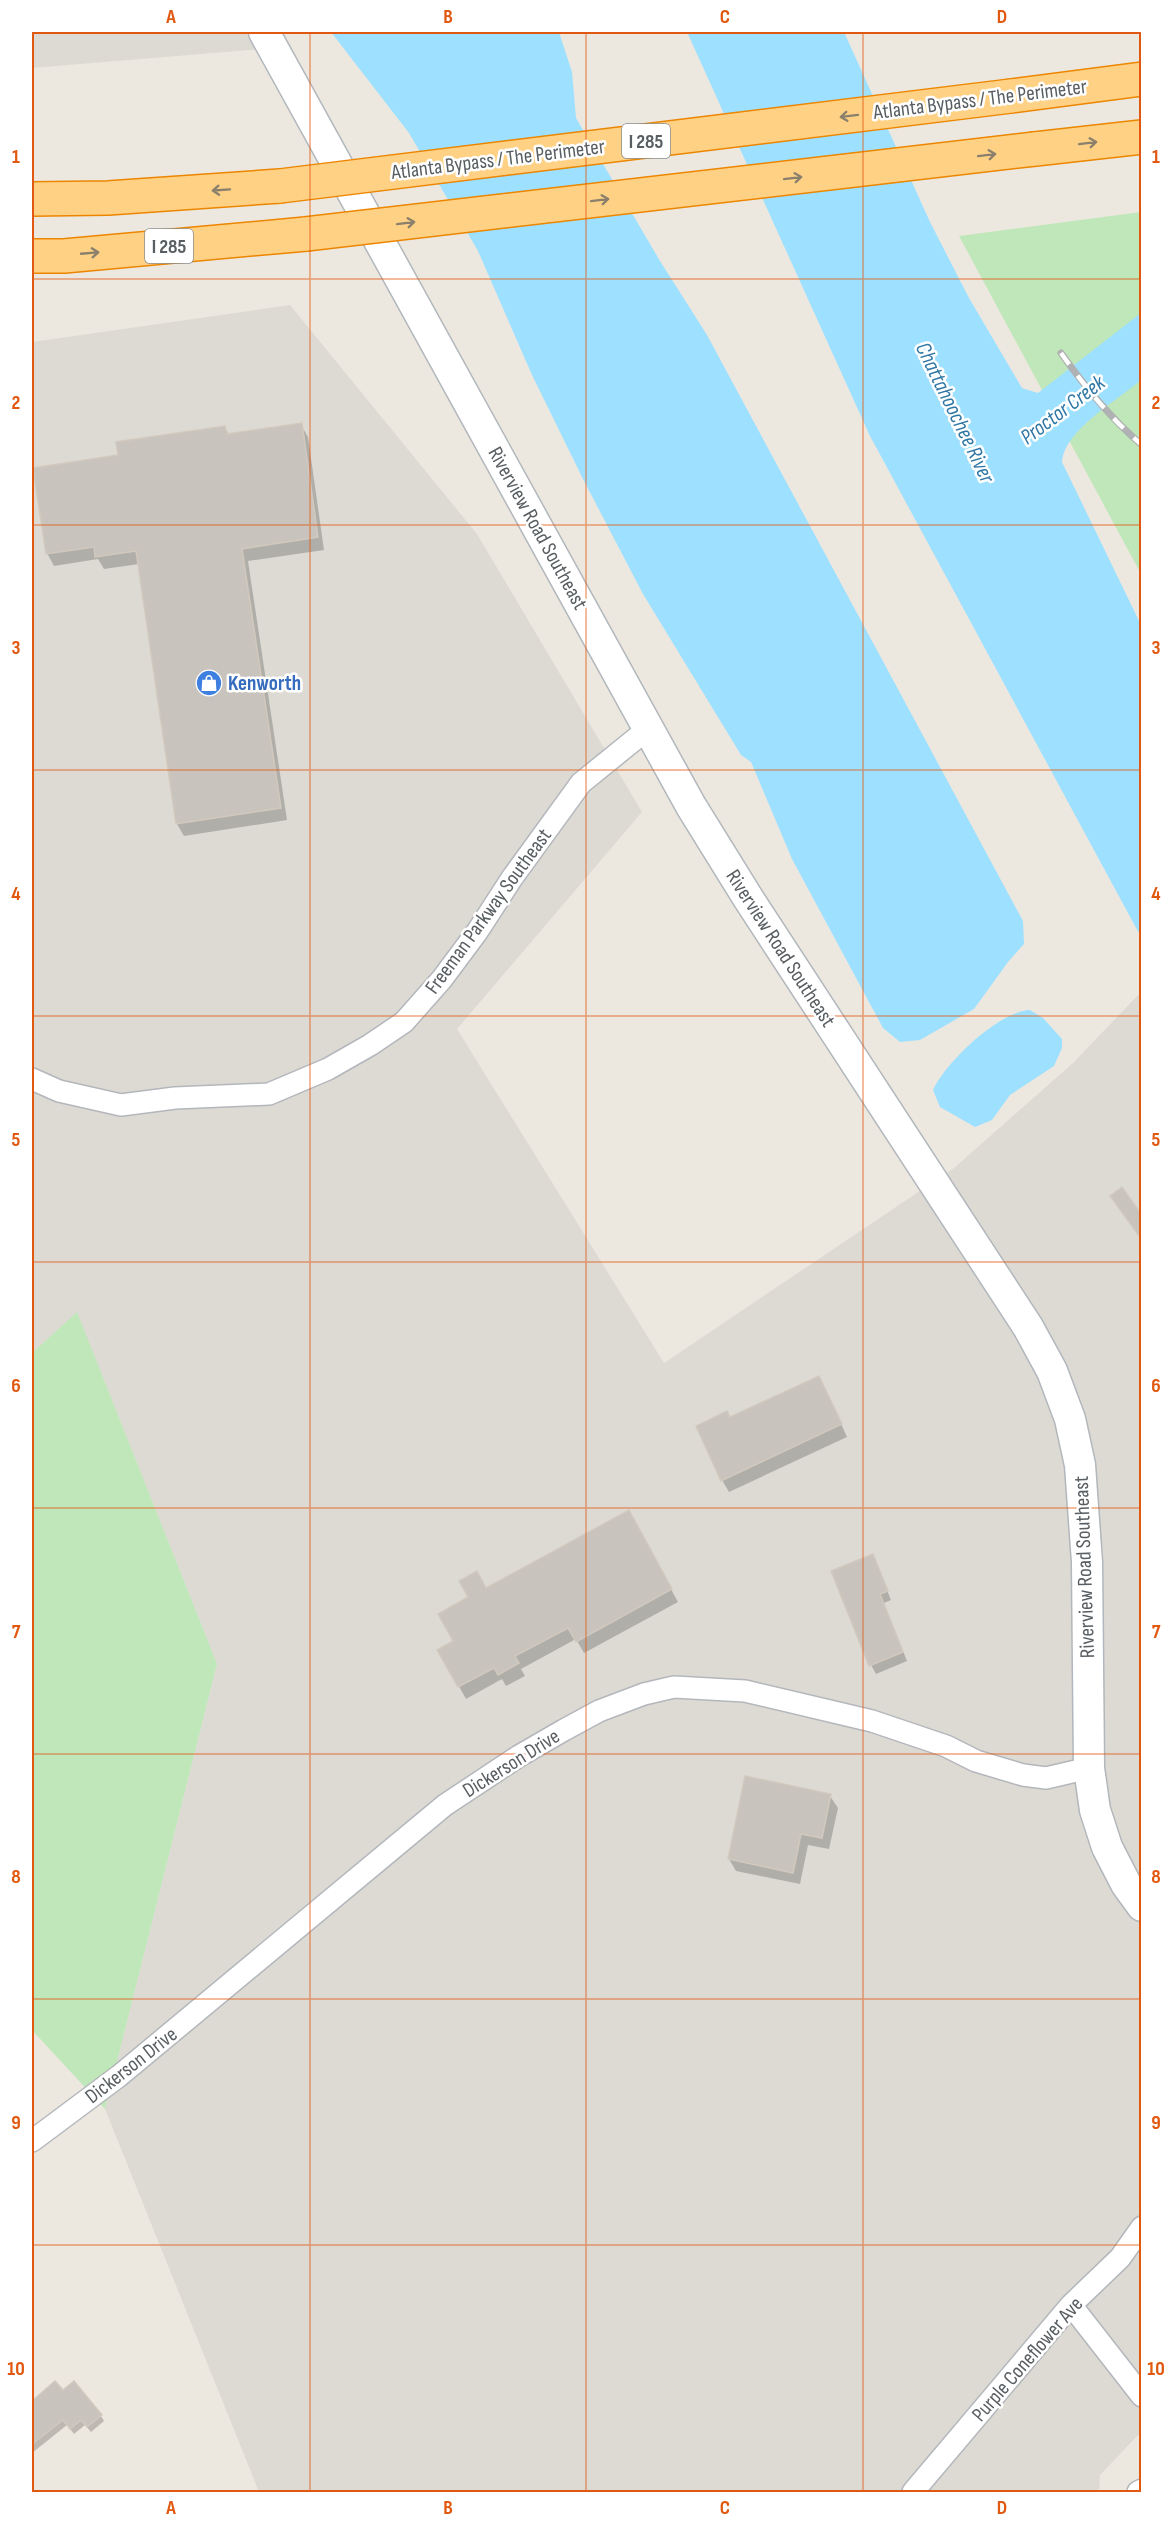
<svg xmlns="http://www.w3.org/2000/svg" width="1173" height="2524" font-family="'Sofia Sans Condensed',sans-serif">
	<style>
		.industrial { fill: #dddad4 }
		.green { fill: #bfe7b9 }
		.water { fill: #9de0ff }
		.shadow { fill: #0003 }
		.building { fill: #c8c3bd; stroke: #d2c9be; stroke-width: 1.5 }
		.lines { fill: none; stroke-linecap: round; stroke-linejoin: round }
		.street-casing { stroke: #b3b7bc; stroke-width: 24 }
		.secondary-casing { stroke: #b1b7bc; stroke-width: 33 }
		.highway-casing { stroke: #ec8600; stroke-width: 36 }
		.street { stroke: #fff; stroke-width: 21 }
		.secondary { stroke: #fff; stroke-width: 30 }
		.highway { stroke: #ffd184; stroke-width: 33 }
		.rail-casing { stroke: #b0b1b2; stroke-width: 7 }
		.rail { stroke: #fff; stroke-width: 4.5; stroke-dasharray: 14; stroke-linecap: butt }
		.highway-bridge-casing { stroke: #ec8600; stroke-width: 36; stroke-linecap: butt }
		.highway-bridge { stroke: #ffd184; stroke-width: 33 }
		.oneway { stroke: #8a806c }
		.grid { fill: none; stroke: #e15910; stroke-width: 1.5; stroke-opacity: 0.55 }
		.labels { text-anchor: middle; stroke-width: 5; stroke-linejoin: round; paint-order: stroke }
		.shield { fill: #fff; stroke: #8a8e91; stroke-width: 1.5 }
		.shield-label { font-size: 20px; font-weight: bold; fill: #585e62 }
		.street-label { font-size: 21px; fill: #585e62; stroke: #fff }
		.shop-label { font-size: 21px; font-weight: bold; fill: #366cbe; stroke: #fff; text-anchor: start }
		.water-label { font-size: 22px; font-style: italic; fill: #3077a5; stroke: #fff }
		.neatline { fill: none; stroke: #e15910; stroke-width: 2 }
		.grid-label { font-size: 20px; text-anchor: middle; font-weight: bold; fill: #e15910 }
	</style>
	<rect width="100%" height="100%" fill="#ede8df"/>
	<!-- industrial -->
	<path class="industrial" d="M32,32H279L286,47L32,68Z
		M290,305L477,534L642,812L457,1029L664,1363L954,1168L1073,1063L1141,992L1142,2431L1100,2475L1099,2492H259L105,2109L217,1664L77,1313L32,1353V342Z"/>
	<!-- green -->
	<path class="green" d="M1141,212V574L959,236Z
		M77,1312L217,1664L105,2109L32,2030V1353Z"/>
	<!-- water -->
	<path class="water" d="M331,32H559L572,72L576,118L660,261L707,335L1023,921L1024,944L1008,962L974,1009L920,1040L900,1042L883,1028L792,859L751,762L741,755L643,594L583,479L532,375L478,251L409,133Z
		M687,32H844L930,222L969,298L1022,388L1038,393L1141,313V380C1118,400 1064,430 1062,462L1141,625V937L870,436Z
		M1030,1010L1043,1018L1062,1039V1048L1054,1066L1010,1095L992,1120L975,1127L940,1107L933,1090C945,1063 999,1011 1030,1010Z"/>
	<!-- shadow -->
	<path class="shadow" d="M301,425L308,437L324,550L248,561L287,820L184,836L177,824L139,564L104,569L98,559L54,566L47,553L120,456L225,427L229,435Z
		M826,1390L847,1437L729,1492L722,1480L730,1419Z
		M629,1512L678,1602L584,1653L576,1639L521,1669L525,1676L506,1686L502,1679L466,1699L439,1650L455,1642L486,1590Z
		M877,1565L891,1600L884,1603L907,1661L876,1674L871,1665Z
		M830,1796L838,1808L829,1849L808,1845L800,1884L736,1871L729,1859Z
		M63,2392L101,2416L104,2421L91,2432L85,2425L74,2434L67,2425L32,2453V2397L35,2401Z"/>
	<!-- building -->
	<path class="building" d="M302,423L318,537L242,549L281,808L176,824L136,551L95,557L94,547L46,554L33,468L118,455L116,442L225,426L227,434Z
		M1122,1187L1142,1215V1240L1110,1196Z
		M819,1376L842,1424L721,1481L696,1426L727,1411L730,1417Z
		M629,1510L672,1589L576,1642L568,1628L515,1656L519,1663L498,1675L494,1668L458,1687L437,1650L453,1641L438,1614L468,1597L459,1581L477,1571L486,1588Z
		M873,1554L888,1591L880,1594L903,1652L869,1666L831,1571Z
		M745,1776L831,1794L822,1838L801,1834L793,1873L728,1859Z
		M55,2381L63,2390L74,2381L102,2415L87,2427L81,2420L70,2429L63,2420L32,2444V2401Z"/>
	<g class="lines">
		<!-- street casing -->
		<g class="street-casing">
			<path id="street" d="M32,1079L59,1091L121,1105L175,1098L269,1094L328,1069L370,1045L404,1022L442,979L477,932L512,878L581,783L649,728
				M32,2141L119,2076L445,1805L519,1756L564,1730L599,1711L644,1694L674,1687L745,1691L872,1721L946,1746L976,1761L1023,1775L1046,1778L1089,1768
				M1071,2305L1142,2396
				M913,2492L1071,2305L1120,2258L1142,2227
				M1138,2492L1142,2490"/>
		</g>
		<!-- secondary casing -->
		<g class="secondary-casing">
			<path id="secondary" d="M264,32L691,806L748,898L1028,1327L1052,1371L1070,1419L1080,1465L1087,1562L1089,1768L1095,1810L1107,1847L1126,1884L1142,1906"/>
		</g>
		<!-- highway casing -->
		<g class="highway-casing">
			<path id="highway" d="M1011,96L1142,79
				M1035,149L1142,137
				M32,199L108,198L280,186
				M32,256H64L306,234"/>
		</g>
		<!-- street -->
		<use href="#street" class="street"/>
		<!-- secondary -->
		<use href="#secondary" class="secondary"/>
		<!-- highway -->
		<use href="#highway" class="highway"/>
		<!-- rail casing -->
		<g class="rail-casing">
			<path id="rail" d="M1061,353C1085,387 1110,418 1142,445"/>
		</g>
		<!-- rail -->
		<use href="#rail" class="rail"/>
		<!-- highway-bridge casing -->
		<g class="highway-bridge-casing">
			<path id="highway-bridge" d="M280,186L1011,96
				M306,234L1035,149"/>
		</g>
		<!-- highway-bridge -->
		<use href="#highway-bridge" class="highway-bridge"/>
	</g>
	<!-- one-way arrows -->
	<defs><path id="oneway-shaft" d="M-6 0H5M1.5-3L5.5 0L1.5 3" fill="none" stroke-width="1.6" stroke-linecap="round" stroke-linejoin="round" transform="scale(1.5)"/></defs>
	<g class="oneway">
		<use href="#oneway-shaft" transform="translate(849 116) rotate(173)"/>
		<use href="#oneway-shaft" transform="translate(1088 143) rotate(-7)"/>
		<use href="#oneway-shaft" transform="translate(987 155) rotate(-7)"/>
		<use href="#oneway-shaft" transform="translate(793 178) rotate(-7)"/>
		<use href="#oneway-shaft" transform="translate(221 190) rotate(176)"/>
		<use href="#oneway-shaft" transform="translate(600 200) rotate(-7)"/>
		<use href="#oneway-shaft" transform="translate(406 223) rotate(-7)"/>
		<use href="#oneway-shaft" transform="translate(90 253) rotate(-5)"/>
	</g>
	<!-- grid -->
	<path class="grid" d="M310,32V2492M586,32V2492M863,32V2492M32,279H1142M32,525H1142M32,770H1142M32,1016H1142M32,1262H1142M32,1508H1142M32,1754H1142M32,1999H1142M32,2245H1142"/>
	<!-- icons -->
	<defs>
		<g id="shop-disc" transform="scale(1.35)"><circle r="9.5" fill="#3f7fe0" stroke="#fff"/><path d="M-5-2.5h2.3a2.7 3.5 0 0 1 5.4 0H5L5.5 6h-11ZM-1.5-2.5h3a1.5 2.3 0 0 0-3 0Z" fill="#fff"/></g>
	</defs>
	<g fill-rule="evenodd">
		<use href="#shop-disc" x="209" y="683"/>
	</g>
	<g class="labels">
		<!-- shield labels -->
		<g class="shield">
			<rect x="622" y="124" width="48" height="34" rx="4.5"/>
			<rect x="145" y="229" width="48" height="34" rx="4.5"/>
		</g>
		<g class="shield-label">
			<text x="646" y="148">I 285</text>
			<text x="169" y="253">I 285</text>
		</g>
		<!-- street labels -->
		<g class="street-label">
			<text transform="translate(980 99) rotate(-7)" y="7">Atlanta Bypass / The Perimeter</text>
			<text transform="translate(498 159) rotate(-7)" y="7">Atlanta Bypass / The Perimeter</text>
			<text transform="translate(538 528) rotate(61)" y="7">Riverview Road Southeast</text>
			<text transform="translate(488 911) rotate(-54)" y="7">Freeman Parkway Southeast</text>
			<text transform="translate(781 948) rotate(57)" y="7">Riverview Road Southeast</text>
			<text transform="translate(1084 1567) rotate(-92)" y="7">Riverview Road Southeast</text>
			<text transform="translate(511 1763) rotate(-32)" y="7">Dickerson Drive</text>
			<text transform="translate(131 2065) rotate(-38)" y="7">Dickerson Drive</text>
			<text transform="translate(1027 2359) rotate(-49)" y="7">Purple Coneflower Ave</text>
		</g>
		<!-- shop labels -->
		<g class="shop-label">
			<text x="228" y="690">Kenworth</text>
		</g>
		<!-- water labels -->
		<g class="water-label">
			<text transform="translate(1062 409) rotate(-37)" y="8">Proctor Creek</text>
			<text transform="translate(956 412) rotate(64)" y="8">Chattahoochee River</text>
		</g>
	</g>
	<!-- border -->
	<rect width="1173" height="2524" fill="none" stroke="#ffffff" stroke-width="66"/>
	<rect x="33" y="33" width="1107" height="2458" class="neatline"/>
	<g class="grid-label">
		<text x="171" y="23">A</text>
		<text x="448" y="23">B</text>
		<text x="725" y="23">C</text>
		<text x="1002" y="23">D</text>
		<text x="16" y="163">1</text>
		<text x="1156" y="163">1</text>
		<text x="16" y="409">2</text>
		<text x="1156" y="409">2</text>
		<text x="16" y="654">3</text>
		<text x="1156" y="654">3</text>
		<text x="16" y="900">4</text>
		<text x="1156" y="900">4</text>
		<text x="16" y="1146">5</text>
		<text x="1156" y="1146">5</text>
		<text x="16" y="1392">6</text>
		<text x="1156" y="1392">6</text>
		<text x="16" y="1638">7</text>
		<text x="1156" y="1638">7</text>
		<text x="16" y="1883">8</text>
		<text x="1156" y="1883">8</text>
		<text x="16" y="2129">9</text>
		<text x="1156" y="2129">9</text>
		<text x="16" y="2375">10</text>
		<text x="1156" y="2375">10</text>
		<text x="171" y="2514">A</text>
		<text x="448" y="2514">B</text>
		<text x="725" y="2514">C</text>
		<text x="1002" y="2514">D</text>
	</g>
</svg>
